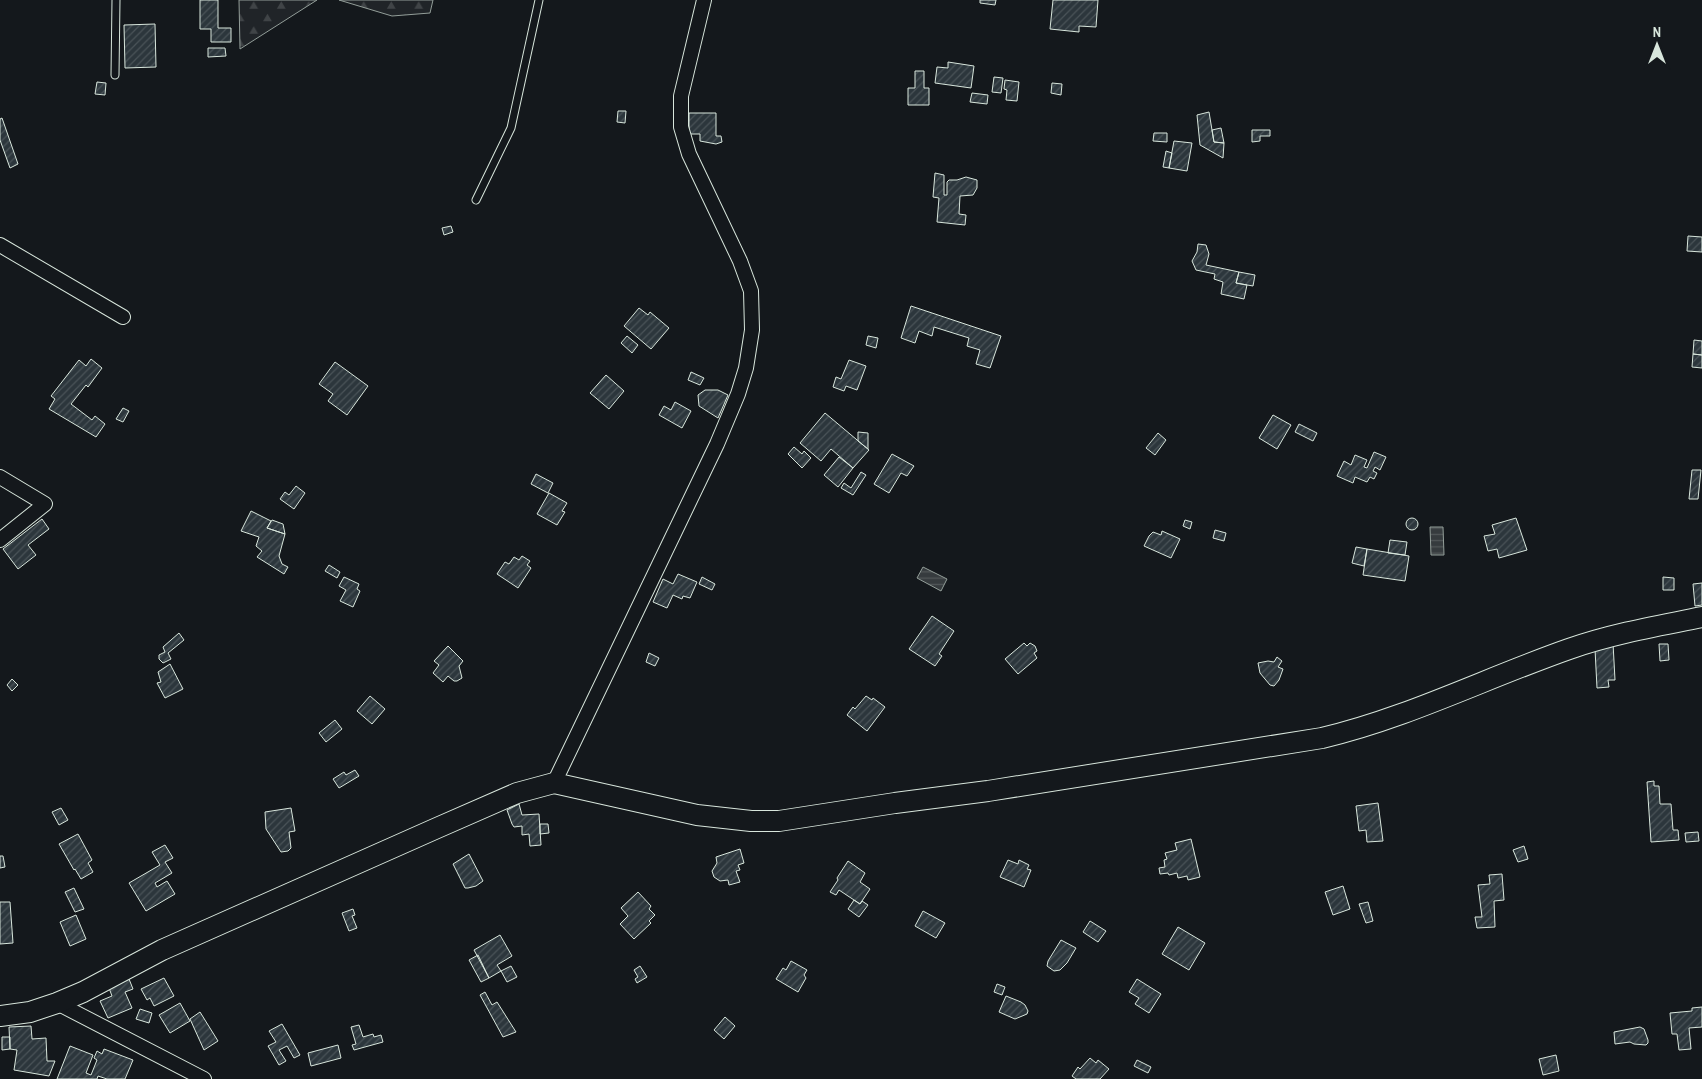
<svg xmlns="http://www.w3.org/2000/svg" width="1702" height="1079" font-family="'Archivo Narrow',sans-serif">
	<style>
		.forest { fill: url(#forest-firs); stroke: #939e99 }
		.water { fill: url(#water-rules); stroke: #939e99 }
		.building { fill: url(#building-hatch); stroke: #d8e6dc }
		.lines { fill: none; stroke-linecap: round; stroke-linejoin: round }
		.service-casing { stroke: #d8e6dc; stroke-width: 9 }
		.minor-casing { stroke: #d8e6dc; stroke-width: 16 }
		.secondary-casing { stroke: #d8e6dc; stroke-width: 22 }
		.service { stroke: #14181c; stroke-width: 7 }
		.minor { stroke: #14181c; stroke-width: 14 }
		.secondary { stroke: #14181c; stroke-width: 20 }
	</style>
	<defs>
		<pattern id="forest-firs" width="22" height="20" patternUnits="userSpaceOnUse" patternTransform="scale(1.25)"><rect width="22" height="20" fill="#202428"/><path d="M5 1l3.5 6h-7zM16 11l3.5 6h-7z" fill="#404447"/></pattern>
		<pattern id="water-rules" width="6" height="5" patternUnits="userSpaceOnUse" patternTransform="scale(1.25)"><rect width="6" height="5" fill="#363b3e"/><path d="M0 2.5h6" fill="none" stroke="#525759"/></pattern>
		<pattern id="building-hatch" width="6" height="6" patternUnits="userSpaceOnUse" patternTransform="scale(1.25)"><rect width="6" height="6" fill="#2c363c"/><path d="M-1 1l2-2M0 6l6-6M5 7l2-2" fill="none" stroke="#4a5358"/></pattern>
	</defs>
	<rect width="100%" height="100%" fill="#14181c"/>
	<!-- forest -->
	<path class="forest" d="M239,0H317L240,49Z
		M339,0H433L430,13L392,16Z"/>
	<!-- water -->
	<path class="water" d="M1430,527H1443L1444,555H1431Z
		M923,567L947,579L941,591L917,578Z"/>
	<!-- building -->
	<path class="building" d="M200,0H218V28H231V42H211V29H200Z
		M980,0H996L995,5L980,3Z
		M1053,0H1098L1096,27L1079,26V32L1050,29Z
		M155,24L156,67L125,68L124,25Z
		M208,48H225L226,56L208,57Z
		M948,62L974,66L971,88L935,83L937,67L948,68Z
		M915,71H924V88H929V105H908V88H915Z
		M994,77L1003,78L1001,93L992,92Z
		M1005,80L1019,82L1017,101L1006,100L1007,90L1004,89Z
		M97,82L106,83L105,95L95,94Z
		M1052,83L1062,84L1061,95L1051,93Z
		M972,93L988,95L987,104L970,102Z
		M618,111H626L625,123L617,122Z
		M1209,112L1214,142L1224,143L1223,158L1200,145L1197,115Z
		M689,113H716V136H721L722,142L716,144L700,141V134H689Z
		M2,118L18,164L10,168L0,140V119Z
		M1221,128L1224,143L1214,142L1212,130Z
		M1252,130H1270V136H1260V141L1252,142Z
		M1154,133H1167V142L1153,141Z
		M1174,141L1192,143L1187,171L1169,168Z
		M1166,151L1172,153L1169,168L1163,167Z
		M935,173L944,175V195H947V182L949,180H957L966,177L977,180V188L973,195L960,196L959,214L966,215L965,225L937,222L939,198L933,197Z
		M451,226L453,232L444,235L442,228Z
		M1688,236L1702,237V252L1687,251Z
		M1198,244L1206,245L1209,254L1206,265L1239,272L1236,283L1247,285L1244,299L1221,294L1223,282L1214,279L1215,274L1196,270L1192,261L1197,252Z
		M1239,272L1255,275L1253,286L1236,283Z
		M911,306L1001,336L990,368L976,364L980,350L967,346L969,338L934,327L932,336L919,331L915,343L901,338Z
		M639,308L648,315L650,312L669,328L651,349L624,326Z
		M627,336L638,345L632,353L621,343Z
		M868,336L878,338L876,348L866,345Z
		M1694,340L1702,341V355L1693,354Z
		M1693,354L1702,355V368L1692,367Z
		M91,359L102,368L88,387L86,385L71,404L92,420L95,416L105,424L96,437L49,409L55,399L51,396L79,360L86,366Z
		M849,360L866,366L857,390L846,386L844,391L833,387L836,377L841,379Z
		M335,362L368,386L347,415L328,401L333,394L319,384Z
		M691,372L704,378L700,385L688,380Z
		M606,375L624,391L609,409L590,393Z
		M705,390H718L728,395L718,418L699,406L698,395Z
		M675,402L691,411L682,428L659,415L664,406L671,410Z
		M123,408L129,411L123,422L116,419Z
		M825,413L869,450L853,468L831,449L821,461L800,443Z
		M1273,415L1291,425L1277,449L1259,438Z
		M1299,424L1317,433L1313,441L1295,432Z
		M858,432L868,433V449L858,441Z
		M1158,433L1166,440L1155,455L1146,448Z
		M794,447L802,454L804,451L811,458L802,468L788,454Z
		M1374,452L1386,457L1380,470L1375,467L1373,471L1377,473L1374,479L1370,477L1367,482L1355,477L1353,483L1337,476L1344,461L1351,465L1355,455L1367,460L1364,467L1367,468Z
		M892,454L914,466L907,476L901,473L889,493L874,484Z
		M839,457L853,468L838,487L824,475Z
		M1692,470H1701L1698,499H1689Z
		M861,472L866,475L853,495L841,488L844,483L851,488Z
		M536,474L553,483L548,493L531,484Z
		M296,486L305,493L294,509L280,499L285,492L289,495Z
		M549,493L567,503L562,511L565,512L557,525L537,514Z
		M251,511L271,521L267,528L285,534L279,556L282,564L288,567L284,574L257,557L262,551L256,546L259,537L241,531Z
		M1406 524a6 6 0 1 1 12 0a6 6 0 1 1-12 0Z
		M1516,518L1527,550L1499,558L1497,549L1488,551L1484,536L1495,534L1492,525Z
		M42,519L49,529L28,545L36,555L18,569L3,549Z
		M272,520L283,524L285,534L267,528Z
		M1185,520L1192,522L1190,529L1183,526Z
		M1215,530L1226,533L1224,541L1213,538Z
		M1162,531L1180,539L1171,558L1144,546L1149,536L1153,532L1161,535Z
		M1390,540L1407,542L1405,555L1388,553Z
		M1356,547L1367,549L1364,566L1352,563Z
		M1367,549L1409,556L1405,581L1363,575Z
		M522,556L530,561L527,565L531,568L518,588L497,574L505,562L509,564L514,557L519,560Z
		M329,565L340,572L337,578L325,571Z
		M678,574L697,582L690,598L683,596L682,599L673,595L667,608L653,602L663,579L673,584Z
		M344,577L359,584L357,589L360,591L353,607L340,601L346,590L339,586Z
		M702,577L715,584L712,590L699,584Z
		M1663,577L1674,578V590H1663Z
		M1702,583V605L1695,606L1693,584Z
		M932,616L954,631L939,654L942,656L935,666L909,649Z
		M179,633L184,640L168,653L171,659L163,663L159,659V655L165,652L163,647Z
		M1024,643L1027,646L1030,643L1035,646L1037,651L1034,653L1037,658L1018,674L1005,659Z
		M1613,643L1615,680H1608L1609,687L1597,688L1595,649Z
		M1659,644H1668L1669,660L1660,661Z
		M448,646L463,661L459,666L462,678L457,681H454L448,676L443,682L433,673L439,665L434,661Z
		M649,653L659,658L655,666L646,662Z
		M1277,657L1282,661L1278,667L1283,669L1279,680L1274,686L1270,685L1260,673L1258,663L1268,661L1274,662Z
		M170,664L183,689L165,698L157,683L161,682L158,672Z
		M12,679L18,685L12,691L7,685Z
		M370,696L385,709L372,724L357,711Z
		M866,696L872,700L873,698L885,707L867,731L847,715L853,707L855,709Z
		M335,720L342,729L326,742L319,733Z
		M355,770L359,776L339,788L333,779L344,772L346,775Z
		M1654,781V786H1659L1660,804H1671L1673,830H1678L1679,840L1651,842L1647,782Z
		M1378,803L1383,841L1367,842L1366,830L1359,831L1356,806Z
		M519,804L522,815L539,814L541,845L530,846L529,834L522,835V826L514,827L512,824L507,810Z
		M61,808L68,820L59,825L52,812Z
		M291,808L295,831L289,832L291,848L288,851L281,852L266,829L265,812Z
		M540,824H548L549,833L540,834Z
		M1698,832L1699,841L1686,842L1685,833Z
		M78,834L92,860L88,863L93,872L81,879L75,869L74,870L59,844Z
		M1191,839L1200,877L1188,880L1187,876L1178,878L1177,873L1169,875L1168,873L1160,874L1159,868L1165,867L1164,860L1167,859L1165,853L1177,850L1175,843Z
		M165,845L173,858L165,862L172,873L155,883L157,887L167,881L175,894L146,911L129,883L160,865L152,852Z
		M1524,846L1528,859L1518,862L1513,850Z
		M740,849L744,863L738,865L740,870L736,871L740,882L729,885L728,880L720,881L714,877L712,871L717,863L716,857Z
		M469,854L483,881L476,886L468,888H465L453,864Z
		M0,856H3L5,867L0,868Z
		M1008,860L1018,864L1019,860L1029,865L1027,869L1031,870L1024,887L1000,877Z
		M848,861L865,873L860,882L870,889L860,904L839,890L836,895L830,892L838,880L837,878Z
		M1502,874L1504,900L1494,901L1495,927L1477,928L1475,917H1482L1478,885L1490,884L1489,875Z
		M1343,886L1350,909L1333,915L1325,892Z
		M74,888L84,909L75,912L65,892Z
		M638,892L651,906L649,909L655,915L649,921L651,923L634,939L620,924L628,916L621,908Z
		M854,900L860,904L862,901L868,905L859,917L848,909Z
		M0,902H10L13,943L0,944Z
		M1368,902L1373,921L1366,923L1359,904Z
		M353,909L355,915L352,916L357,928L349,931L342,913Z
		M923,911L945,923L936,938L915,926Z
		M76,915L86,939L70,946L60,922Z
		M1090,921L1106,931L1098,942L1083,932Z
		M1178,927L1205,943L1189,970L1162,954Z
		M500,935L512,956L497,965L501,971L489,978L474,950Z
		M1061,940L1076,948L1067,963L1060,970L1054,971L1047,966L1048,961Z
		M478,955L489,978L481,982L469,960Z
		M791,961L807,970L804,975L806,978L798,992L776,979L783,968L786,970Z
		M511,966L517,977L507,982L501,971Z
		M640,966L647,977L637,983L635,979L638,977L634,970Z
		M164,978L174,996L154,1006L150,998L147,1000L141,989Z
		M129,979L133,989L125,992L132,1008L108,1018L100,1001L112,996L109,988Z
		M1137,979L1161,994L1149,1013L1135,1004L1139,998L1129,992Z
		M997,984L1005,987L1002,995L994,992Z
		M485,992L492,1005L497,1002L516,1032L503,1037L480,995Z
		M1006,996L1021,1002L1025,1005L1028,1011L1027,1014L1015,1019L999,1012Z
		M180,1003L190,1021L170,1033L159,1015Z
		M1702,1007V1027L1689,1028L1691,1049L1679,1050L1677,1034H1672L1670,1013L1692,1011V1008Z
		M140,1009L152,1013L149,1023L136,1019Z
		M200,1012L218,1041L204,1050L190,1019Z
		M725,1017L735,1026L724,1039L714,1030Z
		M282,1024L300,1055L294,1058L287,1046L279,1050L286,1061L279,1065L268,1046L276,1042L269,1031Z
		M359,1025L363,1037L373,1034L374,1037L381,1035L383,1042L354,1050L352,1045L356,1044L351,1027Z
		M31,1026L32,1039L46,1038L47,1061H55L49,1076L14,1070L17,1050L10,1049L9,1027Z
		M1640,1027L1644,1029L1648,1040V1043L1646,1045L1634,1044L1630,1042L1615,1044L1614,1032Z
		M2,1037H10V1049L2,1050Z
		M338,1045L341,1058L311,1066L308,1053Z
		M70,1046L93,1055L86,1073L91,1075L97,1060L94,1058L97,1051L102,1054L104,1049L133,1060L125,1079H107L98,1076L97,1079H57Z
		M1556,1055L1559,1071L1543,1075L1539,1059Z
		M1090,1058L1096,1063L1098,1060L1109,1069L1100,1079H1076L1072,1076L1078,1067L1080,1069Z
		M1137,1060L1151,1067L1148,1073L1134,1066Z"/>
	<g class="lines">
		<!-- service casing -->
		<g class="service-casing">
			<path id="service" d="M115,75L116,0
				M476,200L511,128L539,0"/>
		</g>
		<!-- minor casing -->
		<g class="minor-casing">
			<path id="minor" d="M0,245L123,317
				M0,477L45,504L0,540
				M554,783L717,444L738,394L746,368L752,330L751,291L740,261L689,154L681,127V96L704,0
				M57,1003L204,1079"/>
		</g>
		<!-- secondary casing -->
		<g class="secondary-casing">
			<path id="secondary" d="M0,1016L30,1012L57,1003L83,992L162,950L437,828L517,793L554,783L697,815L751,821H779L895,803L988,791L1322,738C1407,718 1486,678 1569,649C1612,634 1657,626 1702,617"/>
		</g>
		<!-- service -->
		<use href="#service" class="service"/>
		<!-- minor -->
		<use href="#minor" class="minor"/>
		<!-- secondary -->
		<use href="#secondary" class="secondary"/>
	</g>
	<!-- north arrow -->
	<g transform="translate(1657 45)" stroke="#14181c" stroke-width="4" paint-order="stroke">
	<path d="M0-4L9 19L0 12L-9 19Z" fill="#d8e6dc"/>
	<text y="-8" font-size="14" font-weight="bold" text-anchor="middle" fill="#d8e6dc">N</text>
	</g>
</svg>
